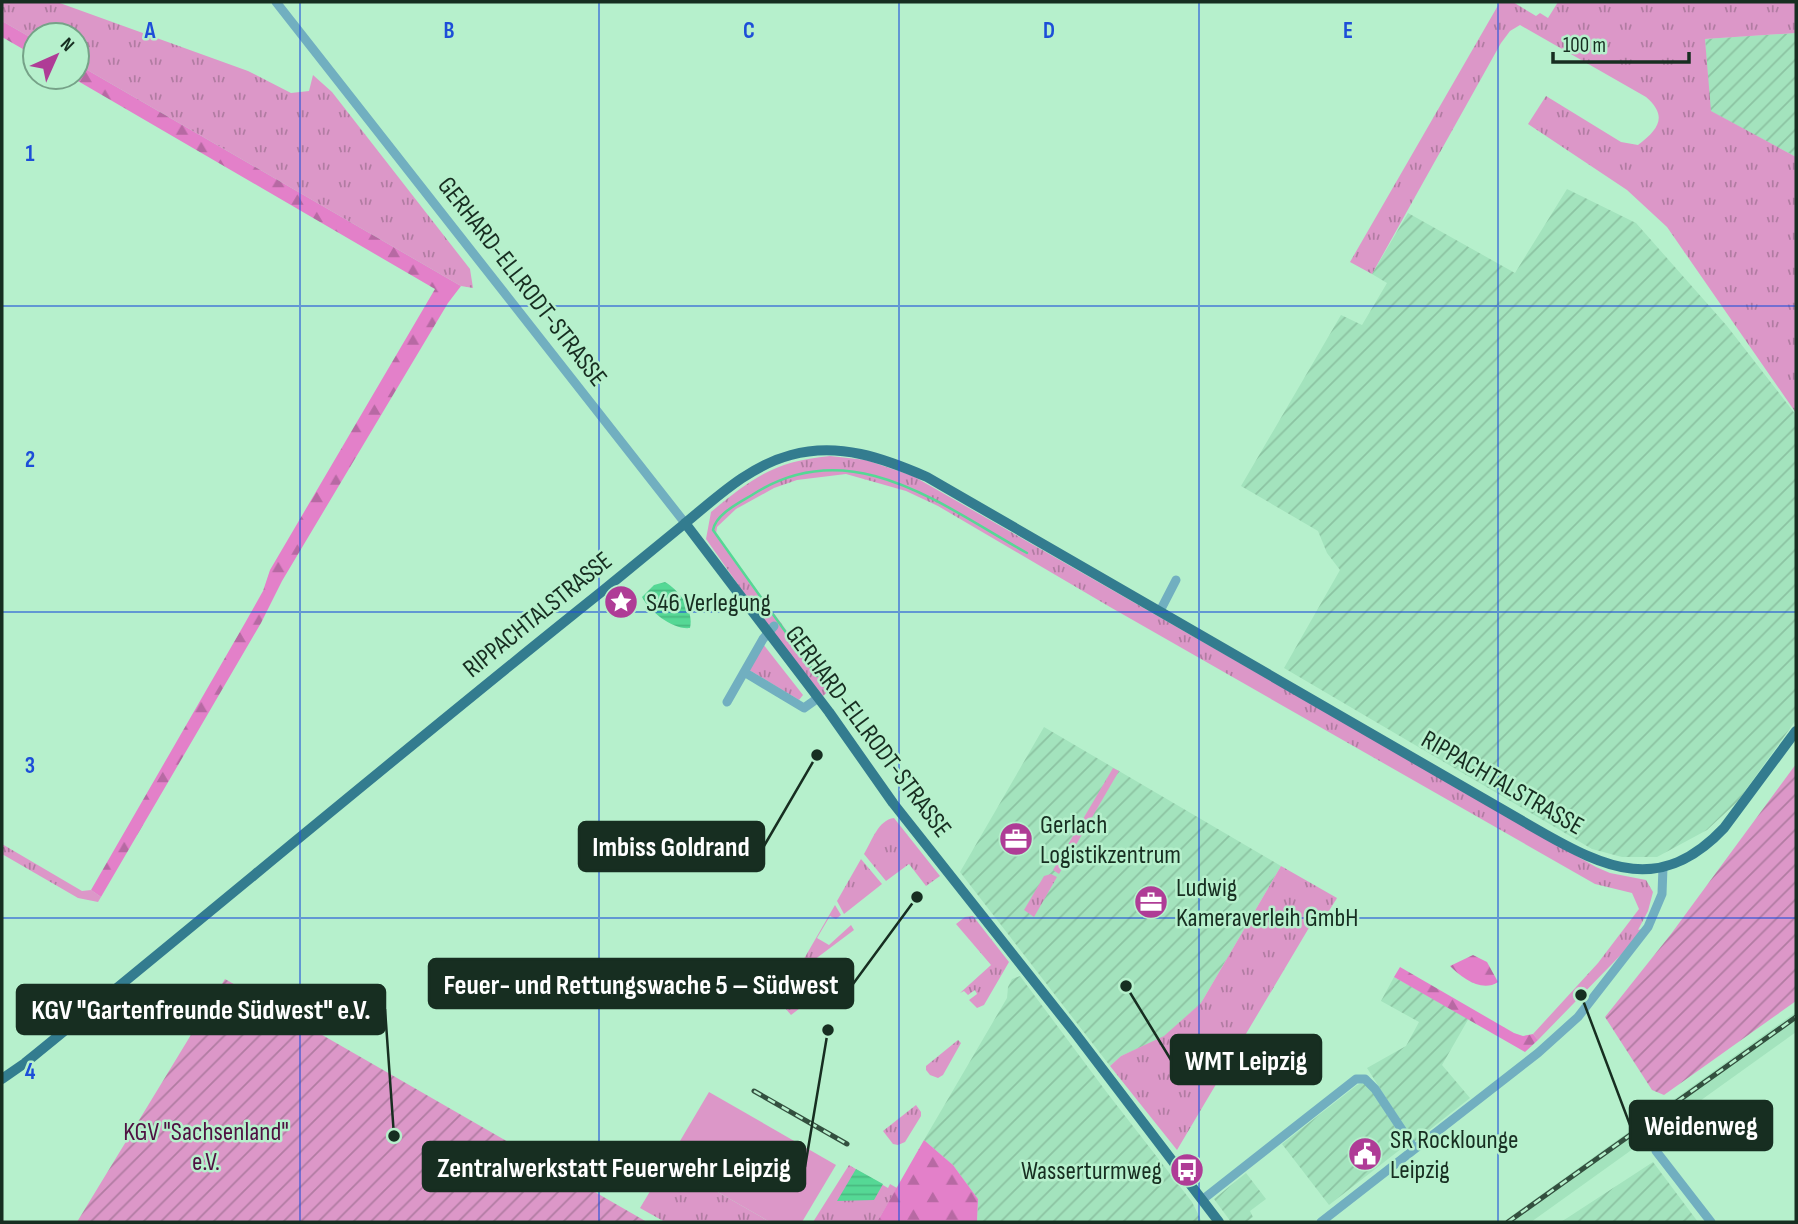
<svg xmlns="http://www.w3.org/2000/svg" width="1798" height="1224" font-family="'Sofia Sans Condensed',sans-serif">
	<style>
		.built { fill: #a3e3bd }
		.industrial { fill: url(#industrial-furrows) }
		.grass { fill: url(#grass-tufts) }
		.forest { fill: url(#forest-firs) }
		.park { fill: #dc97c8 }
		.garden { fill: url(#garden-furrows) }
		.water { fill: url(#water-rules) }
		.lines { fill: none; stroke-linecap: round; stroke-linejoin: round }
		.stream { stroke: #55d895; stroke-width: 2.5 }
		.minor { stroke: #71afc0; stroke-width: 9 }
		.major { stroke: #337c8f; stroke-width: 10 }
		.rail-casing { stroke: #33503f; stroke-width: 5 }
		.rail { stroke: #b6f0cc; stroke-width: 2.5; stroke-dasharray: 8; stroke-linecap: butt }
		.grid { fill: none; stroke: #1d4ed8; stroke-width: 2; stroke-opacity: 0.55 }
		.labels { text-anchor: middle; stroke-width: 5; stroke-linejoin: round; paint-order: stroke }
		.street-label { font-size: 26px; fill: #172e21; stroke: #b6f0cc }
		.poi-label { font-size: 26px; fill: #172e21; stroke: #b6f0cc; text-anchor: start }
		.park-label { font-size: 26px; fill: #4f1142; stroke: #b6f0cc }
		.grid-label { font-size: 23px; text-anchor: middle; font-weight: bold; fill: #1d4ed8; stroke: #b6f0cc; stroke-width: 5; stroke-linejoin: round; paint-order: stroke }
		.leader { fill: none; stroke: #172e21; stroke-width: 2.5 }
		.callout-dot { fill: #172e21; stroke: #b6f0cc; stroke-width: 2.5 }
		.callout { fill: #172e21; stroke: #172e21; stroke-width: 2.5 }
		.callout-label { font-size: 28px; text-anchor: middle; font-weight: bold; fill: #fff }
	</style>
	<defs>
		<pattern id="industrial-furrows" width="10" height="10" patternUnits="userSpaceOnUse" patternTransform="scale(1.75)"><rect width="10" height="10" fill="#a3e3bd"/><path d="M-1 1l2-2M0 10L10 0M9 11l2-2" fill="none" stroke="#8cc3a2"/></pattern>
		<pattern id="grass-tufts" width="24" height="20" patternUnits="userSpaceOnUse" patternTransform="scale(1.75)"><rect width="24" height="20" fill="#dc97c8"/><path d="M3 7l-1-3M5 7V3M7 7l1-3M15 17l-1-3M17 17v-4M19 17l1-3" fill="none" stroke="#b17ca2"/></pattern>
		<pattern id="forest-firs" width="22" height="20" patternUnits="userSpaceOnUse" patternTransform="scale(1.75)"><rect width="22" height="20" fill="#e380c9"/><path d="M5 1l3.5 6h-7zM16 11l3.5 6h-7z" fill="#b769a3"/></pattern>
		<pattern id="garden-furrows" width="10" height="10" patternUnits="userSpaceOnUse" patternTransform="scale(1.75)"><rect width="10" height="10" fill="#dc97c8"/><path d="M-1 1l2-2M0 10L10 0M9 11l2-2" fill="none" stroke="#b17ca2"/></pattern>
		<pattern id="water-rules" width="6" height="5" patternUnits="userSpaceOnUse" patternTransform="scale(1.75)"><rect width="6" height="5" fill="#55d895"/><path d="M0 2.5h6" fill="none" stroke="#49ba80"/></pattern>
	</defs>
	<rect width="100%" height="100%" fill="#b6f0cc"/>
	<!-- built -->
	<path class="built" d="M1796,1012V1032L1531,1222H1503Z"/>
	<!-- industrial -->
	<path class="industrial" d="M1796,33V157L1710,111L1705,39Z
		M1567,189L1636,223L1727,326L1796,415V720L1737,802L1707,830L1657,857H1622L1592,849L1284,668L1340,570L1327,553L1318,531L1241,486L1341,315L1362,325L1387,283L1372,274L1408,213L1515,273Z
		M1044,727L1281,866L1201,1003L1164,1037L1121,1056L1110,1066L960,872Z
		M1020,976L1108,1094L1192,1202L1202,1222H977L978,1199L953,1165L924,1140L1007,998L1008,987L1012,979Z
		M1394,977L1469,1018L1442,1065L1470,1098L1414,1142L1367,1068L1406,1046L1419,1022L1381,1001Z
		M1362,1083L1369,1086L1406,1145L1329,1205L1282,1144L1357,1085Z
		M1653,1162L1698,1222H1561Z
		M1246,1173L1266,1199L1250,1211L1253,1217L1246,1222H1231L1214,1199Z"/>
	<!-- grass -->
	<path class="grass" d="M2,2H57L248,71L291,93L309,91L313,75L332,92L470,269L473,288L461,286L77,64V35H35V40L2,21Z
		M1500,2H1513L1536,16L1540,13L1548,18L1558,2H1796V33L1705,39L1711,111L1796,157V413L1667,227L1627,190L1528,124L1546,96L1621,142L1638,145C1659,129 1668,116 1646,97L1520,25L1510,31L1501,43L1372,274L1350,262Z
		M830,456L866,460L913,476L1596,867L1610,873L1646,880L1653,892L1648,911L1638,930L1648,927L1538,1040L1533,1034L1598,963L1639,909L1632,893L1595,884L1110,607L938,506L906,491L846,474L797,480L774,488L736,509L717,527L716,534L830,690L823,696L761,617L706,539L711,512C752,478 775,461 830,456Z
		M763,644L803,695L799,700L749,670Z
		M1113,768L1119,771L1059,874L1053,870Z
		M894,818L940,876L926,886L909,864L886,881L864,854C872,841 878,820 894,818Z
		M2,844L82,891L91,890L101,897L98,902L78,898L2,854Z
		M861,859L882,884L844,914L837,901Z
		M1281,866L1337,898L1322,922L1313,921L1177,1150L1110,1066L1121,1056L1164,1036L1201,1003Z
		M1051,874L1057,877L1034,917L1024,910L1044,876Z
		M835,905L841,915L836,919L830,916L817,938L829,945L851,925L854,930L798,972L797,971Z
		M973,916L1009,962L984,1005L977,1008L969,1000L977,994L975,990L968,995L964,991L960,993L991,965L956,924L965,917Z
		M794,975L812,999L791,1015L779,1001Z
		M958,1040L961,1043L943,1075L938,1078L930,1075L926,1070V1066Z
		M916,1105L921,1112V1116L905,1142L898,1145L893,1144L883,1131Z
		M667,1163L770,1222H665L640,1208Z
		M849,1165L888,1188L890,1184L897,1188L877,1222H813Z"/>
	<!-- forest -->
	<path class="forest" d="M2,21L35,40V56L2,37Z
		M77,64L461,286L448,303L282,581L261,623L101,897L91,890L245,623L263,591L270,570L435,289L71,77H77Z
		M1473,955L1487,962L1498,982C1482,993 1462,978 1450,966Z
		M1400,967L1514,1033L1523,1036L1533,1034L1538,1040L1525,1052L1394,977Z
		M924,1140L953,1165L978,1199L977,1222H877Z"/>
	<!-- park -->
	<path class="park" d="M709,1092L836,1165L802,1222H770L667,1163Z"/>
	<!-- garden -->
	<path class="garden" d="M1796,764V1001L1664,1095L1652,1090L1605,1017L1671,934Z
		M225,979L647,1222H77Z"/>
	<!-- water -->
	<path class="water" d="M665,582C680,591 694,610 690,628C673,630 650,612 642,597L654,585Z
		M856,1169L883,1184L874,1200L837,1201Z"/>
	<g class="lines">
		<!-- stream -->
		<path class="stream" d="M817,676L713,530C716,514 739,503 752,495C850,431 941,505 1027,553"/>
		<!-- minor -->
		<path class="minor" d="M276,2L685,523
			M1160,611L1176,580
			M744,672L804,708L818,698
			M727,702L763,639L774,626
			M1656,1151L1711,1222
			M1202,1200L1356,1079H1365L1375,1089L1414,1148
			M1321,1222L1538,1053L1578,1017L1648,927L1662,894L1663,867"/>
		<!-- major -->
		<path class="major" d="M685,523L829,712L893,803L1075,1033L1219,1222
			M2,1079L25,1063C217,907 407,747 600,593C628,570 656,547 683,525C716,498 749,466 791,455C839,442 883,458 927,477L1538,830C1606,869 1661,895 1724,828L1796,731"/>
		<!-- rail casing -->
		<g class="rail-casing">
			<path id="rail" d="M754,1091L847,1144
				M1508,1222L1796,1017"/>
		</g>
		<!-- rail -->
		<use href="#rail" class="rail"/>
	</g>
	<!-- grid -->
	<path class="grid" d="M300,2V1222M599,2V1222M899,2V1222M1199,2V1222M1498,2V1222M2,306H1796M2,612H1796M2,918H1796"/>
	<!-- icons -->
	<defs>
		<g id="sight-disc" transform="scale(1.75)"><circle r="9.5" fill="#af3c96" stroke="#b6f0cc"/><path d="M0-6L1.8-2.2L6-1.7L2.9 1.2L3.7 5.4L0 3.3L-3.7 5.4L-2.9 1.2L-6-1.7L-1.8-2.2Z" fill="#fff"/></g>
		<g id="office-disc" transform="scale(1.75)"><circle r="9.5" fill="#af3c96" stroke="#b6f0cc"/><path d="M-6-3h4V-5.5h4V-3h4V5H-6ZM-1-4.5V-3h2v-1.5ZM-6 0V1H6V0Z" fill="#fff"/></g>
		<g id="civic-disc" transform="scale(1.75)"><circle r="9.5" fill="#af3c96" stroke="#b6f0cc"/><path d="M-.6-6.5H3V-4.5H.6V-3L4-1V1h2V6H-6V1h2V-1L-.6-3ZM-1.2 2.5V6h2.4V2.5Z" fill="#fff"/></g>
		<g id="bus-disc" transform="scale(1.75)"><circle r="9.5" fill="#af3c96" stroke="#b6f0cc"/><path d="M-5-6H5V4H4V6H2V4H-2V6H-4V4H-5ZM-3.5-4V0h7V-4ZM-3.5 1.2v1.5H-2V1.2ZM2 1.2v1.5H3.5V1.2Z" fill="#fff"/></g>
	</defs>
	<g fill-rule="evenodd">
		<use href="#sight-disc" x="621" y="602"/>
		<use href="#office-disc" x="1016" y="839"/>
		<use href="#office-disc" x="1151" y="902"/>
		<use href="#civic-disc" x="1365" y="1154"/>
		<use href="#bus-disc" x="1187" y="1170"/>
	</g>
	<g class="labels">
		<!-- street labels -->
		<g class="street-label">
			<text transform="translate(523 281) rotate(52)" y="9">GERHARD-ELLRODT-STRASSE</text>
			<text transform="translate(537 614) rotate(-39)" y="9">RIPPACHTALSTRASSE</text>
			<text transform="translate(869 731) rotate(53)" y="9">GERHARD-ELLRODT-STRASSE</text>
			<text transform="translate(1503 782) rotate(30)" y="9">RIPPACHTALSTRASSE</text>
		</g>
		<!-- poi labels -->
		<g class="poi-label">
			<text x="646" y="611">S46 Verlegung</text>
			<text x="1040" y="833">Gerlach<tspan x="1040" dy="30">Logistikzentrum</tspan></text>
			<text x="1176" y="896">Ludwig<tspan x="1176" dy="30">Kameraverleih GmbH</tspan></text>
			<text x="1390" y="1148">SR Rocklounge<tspan x="1390" dy="30">Leipzig</tspan></text>
			<text x="1162" y="1179" text-anchor="end">Wasserturmweg</text>
		</g>
		<!-- park labels -->
		<g class="park-label">
			<text x="206" y="1140">KGV "Sachsenland"<tspan x="206" dy="30">e.V.</tspan></text>
		</g>
	</g>
	<g class="grid-label">
		<text x="150" y="38">A</text>
		<text x="449" y="38">B</text>
		<text x="749" y="38">C</text>
		<text x="1049" y="38">D</text>
		<text x="1348" y="38">E</text>
		<text x="30" y="161">1</text>
		<text x="30" y="467">2</text>
		<text x="30" y="773">3</text>
		<text x="30" y="1079">4</text>
	</g>
	<!-- callouts -->
	<path class="leader" d="M817 755L764 846M917 897L853 984M394 1136L385 1009M1126 986L1171 1060M1581 995L1630 1125M828 1030L805 1167"/>
	<g class="callout-dot">
		<circle cx="817" cy="755" r="7"/>
		<circle cx="917" cy="897" r="7"/>
		<circle cx="394" cy="1136" r="7"/>
		<circle cx="1126" cy="986" r="7"/>
		<circle cx="1581" cy="995" r="7"/>
		<circle cx="828" cy="1030" r="7"/>
	</g>
	<g class="callout">
		<rect x="579" y="822" width="185" height="49" rx="7"/>
		<rect x="429" y="959" width="424" height="49" rx="7"/>
		<rect x="17" y="985" width="368" height="49" rx="7"/>
		<rect x="1171" y="1035" width="150" height="49" rx="7"/>
		<rect x="1630" y="1101" width="142" height="49" rx="7"/>
		<rect x="423" y="1142" width="382" height="49" rx="7"/>
	</g>
	<g class="callout-label">
		<text x="671" y="856">Imbiss Goldrand</text>
		<text x="641" y="994">Feuer- und Rettungswache 5 – Südwest</text>
		<text x="201" y="1019">KGV "Gartenfreunde Südwest" e.V.</text>
		<text x="1246" y="1070">WMT Leipzig</text>
		<text x="1701" y="1135">Weidenweg</text>
		<text x="614" y="1177">Zentralwerkstatt Feuerwehr Leipzig</text>
	</g>
	<!-- border -->
	<rect width="1798" height="1224" fill="none" stroke="#172e21" stroke-width="7"/>
	<!-- north arrow -->
	<g transform="translate(56 56) rotate(45)"><circle r="33" fill="#b6f0cc" stroke="#76a288" stroke-width="2"/>
	<path d="M0-5L12 26L0 18L-12 26Z" fill="#af3c96"/>
	<text y="-10" font-size="19" font-weight="bold" text-anchor="middle" fill="#172e21">N</text>
	</g>
	<!-- scale -->
	<path d="M1553 52v10h136v-10" fill="none" stroke="#172e21" stroke-width="3.5"/>
	<text x="1563" y="52" font-size="21" fill="#172e21" stroke="#b6f0cc" stroke-width="5" paint-order="stroke">100 m</text>
</svg>
